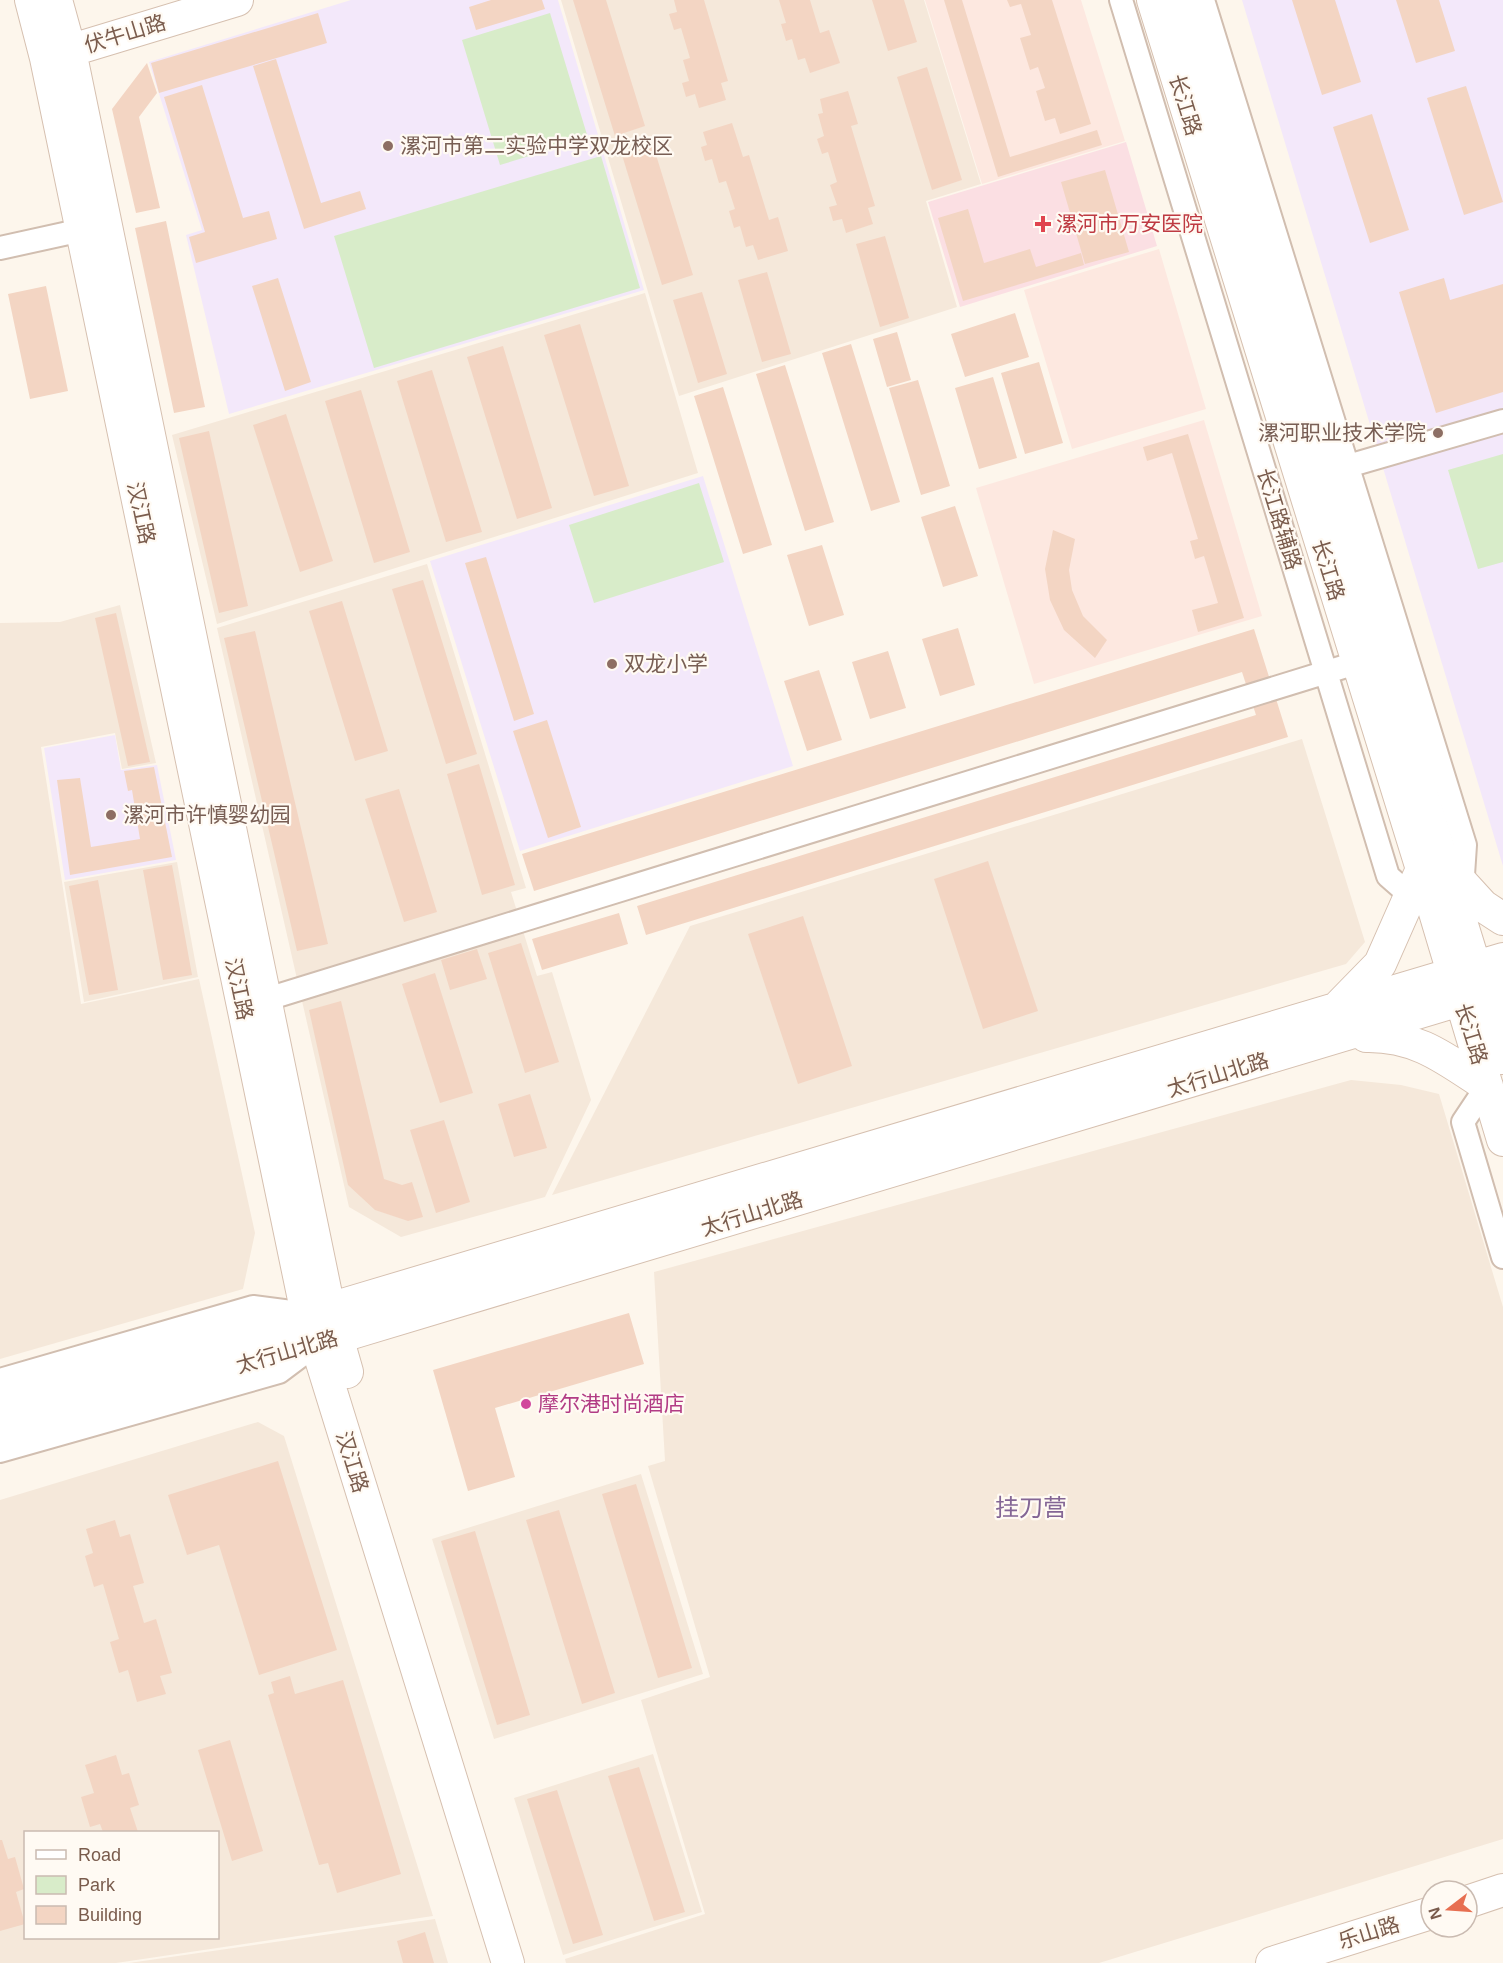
<svg xmlns="http://www.w3.org/2000/svg" width="1503" height="1963" font-family="Helvetica,'Noto Sans SC',sans-serif">
	<style>
		.residential { fill: #f5e8da; fill-rule: evenodd }
		.commercial { fill: #fde8e0 }
		.education { fill: #f3e8fa }
		.medical { fill: #fbdfe3 }
		.green { fill: #d8ecc9 }
		.building { fill: #f3d5c3 }
		.lines { fill: none; stroke-linecap: round; stroke-linejoin: round }
		.street-casing { stroke: #d1beb0; stroke-width: 26 }
		.secondary-casing { stroke: #d6c0b0; stroke-width: 34 }
		.street { stroke: #fff; stroke-width: 22 }
		.secondary { stroke: #fff; stroke-width: 32 }
		.education-dot { fill: #8d6e63; stroke: #fffaf3; stroke-width: 2 }
		.health-dot { fill: #e0444e; stroke: #fffaf3; stroke-width: 2 }
		.hotel-dot { fill: #d1479c; stroke: #fffaf3; stroke-width: 2 }
		.labels { text-anchor: middle; stroke-width: 4.5; stroke-linejoin: round; paint-order: stroke }
		.street-label { font-size: 21px; fill: #7a5c4d; stroke: #fffaf3 }
		.education-label { font-size: 21px; fill: #785e54; stroke: #fffaf3; text-anchor: start }
		.health-label { font-size: 21px; fill: #be3a42; stroke: #fffaf3; text-anchor: start }
		.hotel-label { font-size: 21px; fill: #b23c85; stroke: #fffaf3; text-anchor: start }
		.quarter-label { font-size: 24px; fill: #846695; stroke: #fffaf3 }
	</style>
	<rect width="100%" height="100%" fill="#fdf6ec"/>
	<!-- residential -->
	<path class="residential" d="M561,0H924L981,184L926,201L957,307L679,396Z
		M645,293L698,473L217,624L172,435Z
		M427,564L526,888L511,892L537,976L552,972L591,1100L545,1197L401,1237L349,1207L217,628Z
		M120,605L156,763L122,769L115,733L41,747L81,1004L199,979L255,1233L243,1289L0,1359V623L60,622Z
		M1302,739L1365,942L1346,964L552,1195L690,926Z
		M177,862L198,977L84,1002L64,882Z
		M1351,1080L1401,1085L1439,1094L1503,1307V1839L1099,1963H566L565,1959L705,1914L641,1700L710,1677L648,1466L665,1461L654,1272Z
		M258,1422L284,1436L433,1916L116,1963H0V1500ZM26,1832H218V1938H26Z
		M641,1474L703,1674L494,1739L432,1539Z
		M653,1754L702,1912L563,1955L514,1798Z
		M435,1919L448,1963H129Z"/>
	<!-- commercial -->
	<path class="commercial" d="M925,0H1081L1125,141L982,184Z
		M1159,249L1206,409L1072,449L1024,290Z
		M1204,420L1262,616L1034,684L976,488Z"/>
	<!-- education -->
	<path class="education" d="M351,0H558L644,290L229,414L186,235L202,230L149,62Z
		M1242,0H1503V866Z
		M703,476L793,766L520,851L430,561Z
		M115,735L121,770L157,765L176,860L65,880L44,748Z"/>
	<!-- medical -->
	<path class="medical" d="M1126,142L1157,246L960,307L928,202Z"/>
	<!-- green -->
	<path class="green" d="M550,13L588,138L500,165L462,40Z
		M601,156L640,288L374,368L334,236Z
		M1503,454V562L1478,569L1448,470Z
		M699,483L724,562L594,603L569,525Z"/>
	<!-- building -->
	<path class="building" d="M491,0H542L545,9L476,30L469,7Z
		M573,0H606L645,126L615,136Z
		M674,0H704L728,81L721,83L726,100L699,108L695,94L686,97L682,83L689,81L683,60L690,58L681,28L674,30L669,14L677,12Z
		M779,0H810L820,33L829,30L840,63L810,73L805,58L798,60L792,39L786,41L781,24L786,23Z
		M872,0H904L917,42L888,51Z
		M944,0H962L1010,157L1097,130L1102,145L998,177Z
		M1007,0H1052L1091,124L1060,134L1055,118L1045,121L1036,91L1045,88L1038,67L1030,70L1020,38L1031,35L1021,4L1010,7Z
		M1292,0H1335L1361,82L1322,95Z
		M1396,0H1439L1455,51L1416,63Z
		M318,13L327,43L159,93L151,63Z
		M276,59L321,203L360,191L366,209L304,229L253,66Z
		M147,63L157,93L139,117L160,208L136,213L112,109Z
		M927,67L962,180L932,190L897,77Z
		M202,85L243,218L269,211L277,239L196,263L189,237L205,232L164,97Z
		M1466,86L1503,202L1464,215L1427,98Z
		M848,91L858,124L851,126L875,206L868,208L873,224L846,233L842,219L833,221L829,207L837,205L830,185L837,182L828,152L822,154L817,139L824,136L818,114L823,113L820,99Z
		M1372,114L1409,230L1370,243L1333,127Z
		M732,123L743,157L749,155L769,220L778,217L788,251L758,260L753,245L746,247L740,226L734,228L729,211L735,209L726,181L719,183L712,159L705,161L701,147L707,145L703,132Z
		M653,145L693,275L662,285L622,155Z
		M1105,170L1129,252L1085,264L1061,182Z
		M968,209L984,263L1030,249L1036,267L1081,253L1084,265L963,301L938,218Z
		M166,221L205,407L174,413L135,228Z
		M885,236L909,318L880,327L856,244Z
		M767,272L791,354L762,362L738,280Z
		M278,278L311,382L285,391L252,286Z
		M1444,278L1450,300L1503,284V392L1436,413L1399,292Z
		M46,286L68,391L30,399L8,294Z
		M702,292L727,374L698,383L673,300Z
		M1015,313L1029,357L965,377L951,334Z
		M580,324L629,486L594,496L544,335Z
		M897,332L911,380L887,387L873,339Z
		M851,344L900,502L871,511L822,353Z
		M503,346L552,508L517,519L467,357Z
		M1039,362L1063,443L1025,454L1001,373Z
		M785,365L834,522L805,531L756,374Z
		M432,370L482,532L446,542L397,381Z
		M993,377L1017,458L979,469L955,388Z
		M918,380L950,486L921,495L889,388Z
		M723,387L772,545L743,554L694,396Z
		M361,390L410,552L374,563L325,401Z
		M286,414L333,561L300,572L253,425Z
		M209,431L248,606L219,613L179,438Z
		M1188,434L1244,618L1198,632L1192,610L1218,603L1204,556L1195,559L1190,541L1198,539L1172,453L1147,461L1143,447Z
		M955,506L978,576L943,587L921,517Z
		M1053,530L1075,539L1069,570L1072,590L1083,616L1107,640L1095,658L1064,630L1050,600L1045,569Z
		M822,545L844,615L809,626L787,555Z
		M486,557L534,714L514,721L465,563Z
		M423,580L477,754L446,764L392,589Z
		M342,601L388,751L355,761L309,611Z
		M116,613L150,762L128,766L95,618Z
		M958,628L975,685L940,696L922,639Z
		M1254,629L1288,737L646,935L637,906L1256,715L1242,672L534,891L522,854Z
		M255,631L328,944L297,951L224,638Z
		M888,651L906,708L870,719L852,662Z
		M819,670L842,740L807,751L784,681Z
		M547,720L581,827L548,838L513,731Z
		M479,764L515,885L482,895L447,774Z
		M154,767L172,857L70,875L57,780L80,778L91,847L140,839L132,790L128,791L124,771Z
		M399,789L437,912L404,922L365,799Z
		M988,861L1038,1011L983,1029L934,879Z
		M172,865L192,975L163,980L143,870Z
		M98,880L118,990L89,995L69,886Z
		M619,913L628,944L542,970L532,939Z
		M803,916L852,1066L798,1084L748,934Z
		M521,943L559,1062L525,1073L488,953Z
		M477,949L487,979L450,990L441,960Z
		M435,973L473,1093L440,1103L402,984Z
		M341,1001L384,1179L402,1185L412,1182L423,1217L408,1221L375,1210L348,1185L309,1010Z
		M530,1094L547,1148L514,1157L498,1104Z
		M444,1120L470,1202L436,1213L410,1130Z
		M629,1313L644,1364L495,1408L515,1477L468,1491L433,1370Z
		M278,1461L337,1650L259,1675L219,1545L187,1555L168,1495Z
		M636,1484L692,1668L658,1678L602,1494Z
		M559,1510L615,1693L582,1704L526,1520Z
		M115,1520L120,1537L130,1534L144,1583L133,1586L144,1623L156,1619L172,1673L160,1676L166,1694L137,1702L128,1670L119,1673L110,1642L119,1639L103,1584L94,1587L85,1556L93,1553L86,1529Z
		M475,1531L530,1715L497,1725L441,1541Z
		M290,1676L295,1694L343,1680L401,1874L337,1893L328,1863L319,1865L268,1695L274,1693L271,1682Z
		M230,1740L263,1851L232,1861L198,1750Z
		M116,1755L122,1775L129,1773L139,1805L130,1808L138,1832H103L100,1824L90,1827L81,1797L94,1793L85,1765Z
		M639,1767L685,1912L654,1921L608,1776Z
		M557,1790L603,1935L573,1944L527,1799Z
		M0,1840H2L8,1859L15,1857L24,1889L16,1892L25,1924L0,1931Z
		M425,1932L434,1963H403L397,1941Z"/>
	<g class="lines">
		<!-- street casing -->
		<g class="street-casing">
			<path id="street" d="M1121,0L1388,876L1420,904
				M1203,0L1465,845L1462,890
				M0,248L82,230
				M1348,466L1503,421
				M264,1000L1356,663
				M1487,1086L1463,1122L1503,1257
				M0,1380L253,1307L299,1313
				M0,1451L279,1372L307,1351"/>
		</g>
		<!-- secondary casing -->
		<g class="secondary-casing">
			<path id="secondary" d="M31,0L46,58L307,1314L508,1963
				M56,0L70,51L329,1309L347,1372
				M1153,0L1422,869L1503,1140
				M1177,0L1503,1058
				M52,56L237,0
				M1451,871L1483,906L1503,919
				M1340,1005L1380,964L1422,869
				M1366,1036C1417,1035 1446,1059 1487,1086
				M0,1401L329,1309L1503,959
				M0,1433L315,1344L1503,987
				M1467,1902L1503,1890
				M1272,1963L1431,1913"/>
		</g>
		<!-- street -->
		<use href="#street" class="street"/>
		<!-- secondary -->
		<use href="#secondary" class="secondary"/>
	</g>
	<!-- markers -->
	<g class="education-dot">
		<circle cx="388" cy="146" r="6"/>
		<circle cx="1438" cy="433" r="6"/>
		<circle cx="612" cy="664" r="6"/>
		<circle cx="111" cy="815" r="6"/>
	</g>
	<path class="health-dot" d="M1040 215h6v6h6v6h-6v6h-6v-6h-6v-6h6z"/>
	<circle class="hotel-dot" cx="526" cy="1404" r="6"/>
	<g class="labels">
		<!-- street labels -->
		<g class="street-label">
			<text transform="translate(125 34) rotate(-17)" y="7">伏牛山路</text>
			<text transform="translate(1185 105) rotate(73)" y="7">长江路</text>
			<text transform="translate(141 513) rotate(78)" y="7">汉江路</text>
			<text transform="translate(1279 519) rotate(73)" y="7">长江路辅路</text>
			<text transform="translate(1328 570) rotate(73)" y="7">长江路</text>
			<text transform="translate(239 989) rotate(78)" y="7">汉江路</text>
			<text transform="translate(1471 1034) rotate(73)" y="7">长江路</text>
			<text transform="translate(1218 1075) rotate(-17)" y="7">太行山北路</text>
			<text transform="translate(752 1214) rotate(-17)" y="7">太行山北路</text>
			<text transform="translate(287 1352) rotate(-16)" y="7">太行山北路</text>
			<text transform="translate(352 1462) rotate(73)" y="7">汉江路</text>
			<text transform="translate(1369 1933) rotate(-17)" y="7">乐山路</text>
		</g>
		<!-- education labels -->
		<g class="education-label">
			<text x="400" y="153">漯河市第二实验中学双龙校区</text>
			<text x="1426" y="440" text-anchor="end">漯河职业技术学院</text>
			<text x="624" y="671">双龙小学</text>
			<text x="123" y="822">漯河市许慎婴幼园</text>
		</g>
		<!-- health labels -->
		<g class="health-label">
			<text x="1056" y="231">漯河市万安医院</text>
		</g>
		<!-- hotel labels -->
		<g class="hotel-label">
			<text x="538" y="1411">摩尔港时尚酒店</text>
		</g>
		<!-- quarter labels -->
		<g class="quarter-label">
			<text x="1031" y="1516">挂刀营</text>
		</g>
	</g>
	<!-- legend -->
	<rect x="24" y="1831" width="195" height="108" fill="#fffaf3" stroke="#cabbb1" stroke-width="1.5"/>
	<rect x="36" y="1850" width="30" height="9" fill="#ffffff" stroke="#cabbb1" stroke-width="1.5"/>
	<text x="78" y="1861" font-size="18" fill="#7a5c4d">Road</text>
	<rect x="36" y="1876" width="30" height="18" fill="#d8ecc9" stroke="#cabbb1" stroke-width="1.5"/>
	<text x="78" y="1891" font-size="18" fill="#7a5c4d">Park</text>
	<rect x="36" y="1906" width="30" height="18" fill="#f3d5c3" stroke="#cabbb1" stroke-width="1.5"/>
	<text x="78" y="1921" font-size="18" fill="#7a5c4d">Building</text>
	<!-- north arrow -->
	<g transform="translate(1449 1909) rotate(253)"><circle r="28" fill="#fffaf3" stroke="#cabbb1" stroke-width="1.5"/>
	<path d="M0-4.5L10 22L0 15L-10 22Z" fill="#e76f51"/>
	<text y="-9" font-size="16" font-weight="bold" text-anchor="middle" fill="#7a5c4d">N</text>
	</g>
</svg>
